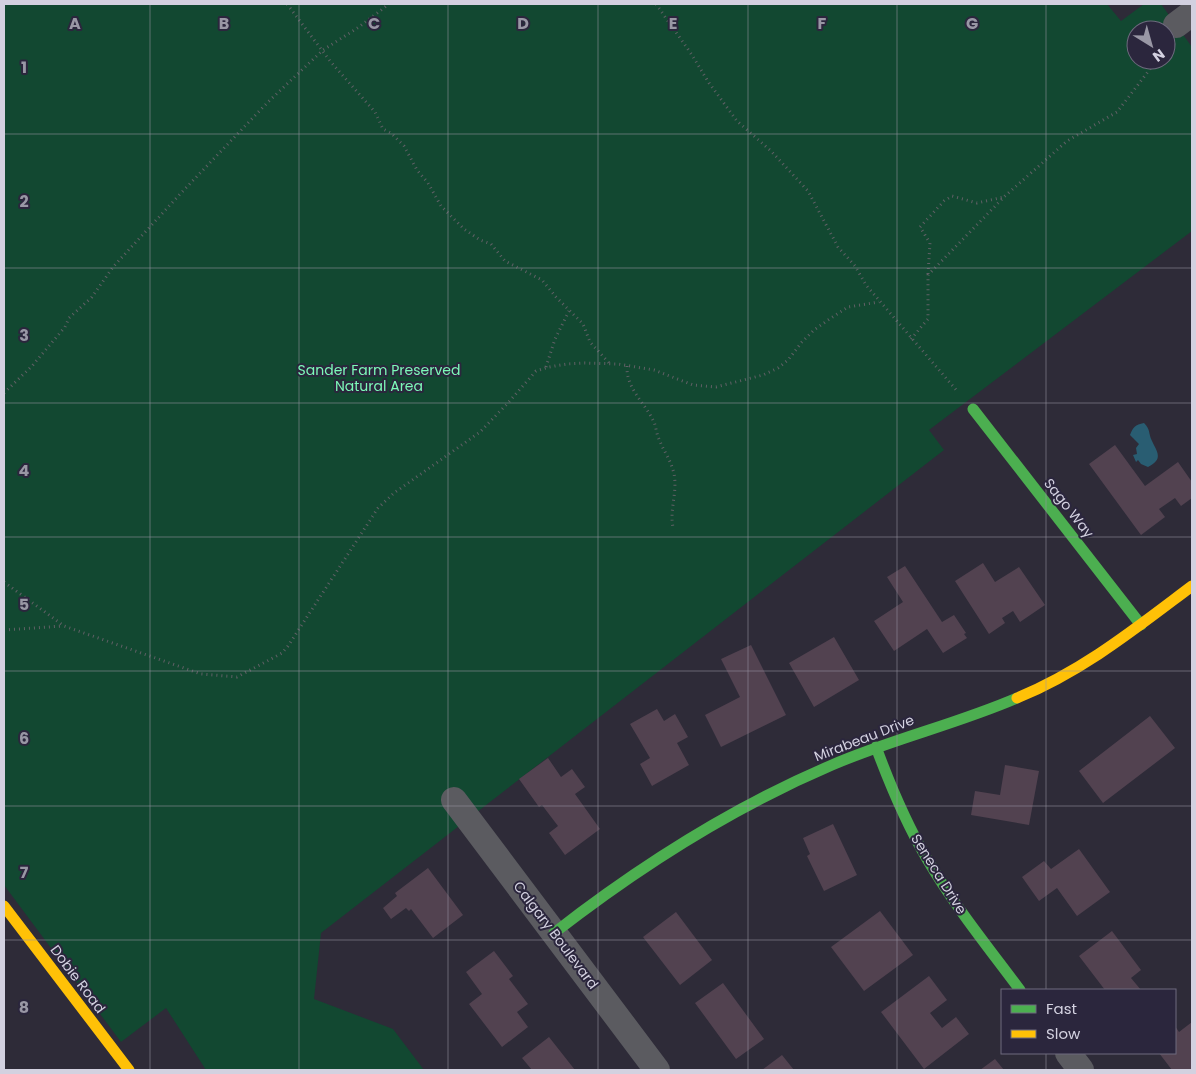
<svg xmlns="http://www.w3.org/2000/svg" width="1196" height="1074" font-family="Poppins,sans-serif">
	<style>
		.green { fill: #124831; fill-rule: evenodd }
		.water { fill: #295d72 }
		.building { fill: #524250 }
		.lines { fill: none; stroke-linecap: round; stroke-linejoin: round }
		.path { stroke: #606066; stroke-width: 3; stroke-dasharray: 1 4; stroke-linecap: butt }
		.street { stroke: #5b5b60; stroke-width: 26 }
		.fast { stroke: #4caf50; stroke-width: 11 }
		.slow { stroke: #ffc107; stroke-width: 11 }
		.grid { fill: none; stroke: #9997a5; stroke-width: 1; stroke-opacity: 0.55 }
		.labels { text-anchor: middle; stroke-width: 4; stroke-linejoin: round; paint-order: stroke }
		.park-label { font-size: 14px; fill: #7cf9b8; stroke: #2b263d }
		.street-label { font-size: 14px; fill: #d3d1e0; stroke: #2b263d }
		.grid-label { font-size: 16px; text-anchor: middle; font-weight: bold; fill: #9997a5; stroke: #2b263d; stroke-width: 4; stroke-linejoin: round; paint-order: stroke }
	</style>
	<rect width="100%" height="100%" fill="#2e2b38"/>
	<!-- green -->
	<path class="green" d="M4,4H1107L1121,21L1144,4H1161L1192,47V231L929,430L944,450L321,933L314,999L393,1029L424,1070H206L166,1008L121,1042L4,885ZM1136,30H1166V60H1136Z"/>
	<!-- water -->
	<path class="water" d="M1144,423C1151,430 1148,433 1152,441C1157,452 1164,459 1148,467L1141,464L1138,460L1136,462L1133,455L1137,454L1136,448L1139,444L1130,435C1133,427 1135,425 1144,423Z"/>
	<!-- building -->
	<path class="building" d="M1115,445L1145,486L1178,462L1192,482V498L1181,506L1175,498L1159,509L1165,517L1141,535L1089,464Z
		M983,563L995,582L1019,567L1045,605L1020,622L1013,611L1002,618L1005,623L989,634L955,581Z
		M905,566L942,622L954,615L966,633L964,634L967,638L943,653L927,629L894,651L874,621L903,602L887,577Z
		M834,637L859,680L814,707L789,663Z
		M751,645L786,715L721,747L705,715L740,697L721,659Z
		M657,709L664,721L675,714L688,737L677,743L689,765L652,786L640,764L650,758L630,724Z
		M1150,716L1175,748L1103,803L1079,771Z
		M548,758L561,777L572,769L585,787L575,794L600,829L565,855L549,833L558,826L542,805L539,807L519,779Z
		M1005,765L1039,771L1029,825L971,815L975,791L1000,795Z
		M833,824L857,875L824,891L807,856L810,854L803,838Z
		M1079,849L1110,892L1077,916L1057,888L1039,901L1022,877L1044,861L1051,869Z
		M428,868L463,915L433,938L411,909L409,911L406,908L391,919L383,908L397,896L395,893Z
		M880,911L913,955L864,991L831,947Z
		M676,912L712,960L680,985L643,937Z
		M1112,931L1141,970L1131,978L1141,990H1105L1079,956Z
		M494,951L513,976L509,979L528,1004L517,1012L528,1027L502,1047L469,1004L482,994L466,972Z
		M929,976L947,1000L930,1013L942,1028L956,1017L969,1034L924,1069L881,1012Z
		M723,983L764,1039L736,1059L695,1003Z
		M1192,1022V1070H1172L1159,1053H1175V1026L1179,1032Z
		M549,1037L575,1070H532L522,1058Z
		M782,1055L794,1070H762Z
		M995,1059L1004,1070H980Z"/>
	<g class="lines">
		<!-- path -->
		<path class="path" d="M287,4L330,61L375,112L383,129L391,133L404,146L417,170L428,183L441,206L464,229L480,240L491,244L505,261L542,280L556,297L583,324L590,342L610,364
			M656,4L692,55L709,83L737,121L771,151L808,191L838,247L855,266L866,285L958,392
			M928,274L930,243L920,227L944,201L952,196L977,203L1004,197
			M911,339L928,319V275L1005,196L1067,141L1117,112L1157,60
			M627,366C626,388 644,402 653,420C656,425 656,433 659,439C663,450 670,459 673,470C679,489 669,509 673,527
			M546,367L555,339L569,311
			M4,393L32,366L65,327L69,318L92,297L113,267L182,192L268,102L323,50L359,27L389,4
			M4,582L64,626L201,674L237,677L271,659L282,653L288,646L378,508L394,493L480,432L506,405L536,371L549,367L567,364L585,363L618,364L654,370L693,385L716,387L763,375L778,368L788,360L802,342L814,330L831,318L848,307L879,302
			M4,630L63,626"/>
		<!-- street -->
		<path class="street" d="M1176,25L1192,13
			M454,800L657,1070
			M1068,1053L1081,1070"/>
		<!-- fast -->
		<path class="fast" d="M973,409L1141,625
			M876,747C890,785 906,823 927,859C954,905 988,947 1020,990
			M554,933C640,866 731,808 832,765C892,739 957,724 1017,698"/>
		<!-- slow -->
		<path class="slow" d="M1017,698C1083,671 1136,628 1192,586
			M4,906L129,1070"/>
	</g>
	<!-- grid -->
	<path class="grid" d="M150,4V1070M299,4V1070M448,4V1070M598,4V1070M748,4V1070M897,4V1070M1046,4V990M4,134H1192M4,268H1192M4,403H1192M4,537H1192M4,671H1192M4,806H1192M4,940H1192M1046,1053V1070"/>
	<g class="labels">
		<!-- park labels -->
		<g class="park-label">
			<text x="379" y="375">Sander Farm Preserved<tspan x="379" dy="16">Natural Area</tspan></text>
		</g>
		<!-- street labels -->
		<g class="street-label">
			<text transform="translate(1069 508) rotate(52)" y="5">Sago Way</text>
			<text transform="translate(864 738) rotate(-21)" y="5">Mirabeau Drive</text>
			<text transform="translate(939 874) rotate(58)" y="5">Seneca Drive</text>
			<text transform="translate(556 935) rotate(53)" y="5">Calgary Boulevard</text>
			<text transform="translate(78 979) rotate(53)" y="5">Dobie Road</text>
		</g>
	</g>
	<g class="grid-label">
		<text x="75" y="29">A</text>
		<text x="224" y="29">B</text>
		<text x="374" y="29">C</text>
		<text x="523" y="29">D</text>
		<text x="673" y="29">E</text>
		<text x="822" y="29">F</text>
		<text x="972" y="29">G</text>
		<text x="24" y="73">1</text>
		<text x="24" y="207">2</text>
		<text x="24" y="341">3</text>
		<text x="24" y="476">4</text>
		<text x="24" y="610">5</text>
		<text x="24" y="744">6</text>
		<text x="24" y="878">7</text>
		<text x="24" y="1013">8</text>
	</g>
	<!-- border -->
	<rect width="1196" height="1074" fill="none" stroke="#d3d1e0" stroke-width="10"/>
	<!-- legend -->
	<rect x="1001" y="989" width="175" height="65" fill="#2b263d" stroke="#6e6a7e"/>
	<rect x="1011" y="1005" width="25" height="8" fill="#4caf50" stroke="#6e6a7e"/>
	<text x="1046" y="1014" font-size="15" fill="#d3d1e0">Fast</text>
	<rect x="1011" y="1030" width="25" height="8" fill="#ffc107" stroke="#6e6a7e"/>
	<text x="1046" y="1039" font-size="15" fill="#d3d1e0">Slow</text>
	<!-- north arrow -->
	<g transform="translate(1151 45) rotate(143)"><circle r="24" fill="#2b263d" stroke="#6e6a7e"/>
	<path d="M0-4L9 19L0 12L-9 19Z" fill="#9997a5"/>
	<text y="-8" font-size="14" font-weight="bold" text-anchor="middle" fill="#d3d1e0">N</text>
	</g>
</svg>
